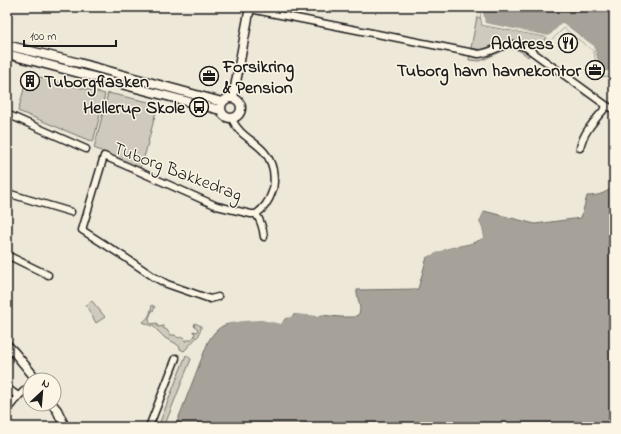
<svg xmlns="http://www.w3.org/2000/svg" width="621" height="434" font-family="'Indie Flower',sans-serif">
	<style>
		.green { fill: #cfcabd; stroke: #76736c }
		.water { fill: #a7a299; stroke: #6f6c67 }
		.pier { fill: #eee8d9 }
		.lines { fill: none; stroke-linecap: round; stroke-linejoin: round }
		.street-casing { stroke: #1c1c1c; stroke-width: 9 }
		.secondary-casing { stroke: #1c1c1c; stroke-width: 11 }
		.street { stroke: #fcf5e5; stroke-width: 6 }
		.secondary { stroke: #fcf5e5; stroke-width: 8 }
		.labels { text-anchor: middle; stroke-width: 3; stroke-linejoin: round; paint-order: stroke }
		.poi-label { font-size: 18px; font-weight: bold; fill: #1c1c1c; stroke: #fcf5e5; text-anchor: end }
		.street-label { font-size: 18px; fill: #1c1c1c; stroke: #fcf5e5 }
	</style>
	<rect width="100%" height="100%" fill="#eee8d9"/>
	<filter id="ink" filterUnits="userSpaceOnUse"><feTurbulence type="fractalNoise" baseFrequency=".025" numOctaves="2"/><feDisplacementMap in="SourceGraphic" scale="8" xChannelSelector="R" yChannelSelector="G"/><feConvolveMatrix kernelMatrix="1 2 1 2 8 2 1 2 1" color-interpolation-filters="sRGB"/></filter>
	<g filter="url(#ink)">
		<!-- green -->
		<path class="green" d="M477,17L481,18L482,25L548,37L540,45H537L534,48L522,41L511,40H506L482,50L471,48Z
			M519,46L530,53L528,57C521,51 516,48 507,49L480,61L469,60L470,54L506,47Z
			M35,76L105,94L93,142L18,111L25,85L32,87Z
			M108,93L158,104L145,154L140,168L94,148Z
			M90,301H92L105,317L96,323L86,305Z
			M152,305L155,307L153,311H152C150,316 147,320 151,324L157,323V325L158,327L164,326L163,328L167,330L170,335H175C177,338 179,338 183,337L185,339V341H186L187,340C191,340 195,338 195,333L193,332V331L197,332L198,330L197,328L194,326L195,323L201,326V328L199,335L184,351L180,349V347L175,343L165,338L154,327L143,322C149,318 151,312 152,305Z
			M186,355L191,359L164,427H158Z"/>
		<!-- water -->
		<path class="water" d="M463,7H614V75L599,77L594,52L591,49L564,28L551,40L547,39V37L482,25L480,10Z
			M614,186V427H178L177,422L208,342C212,335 217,328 225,325C233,321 254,319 263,320C269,321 275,322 281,323C292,310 303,315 318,316L321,315L340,317H354L359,314C362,305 356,298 357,290L418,289L427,257C434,254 441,250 448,248C460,245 474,245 484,237L482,227L479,222L484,211L535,224L581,218L587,196C599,196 606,193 614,186Z"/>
		<!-- pier -->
		<path class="pier" d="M463,7H482L485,23L549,36L562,23L564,24L594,46L600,71H614V75L599,77L594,52L591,49L564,28L551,40L547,39V37L482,25L480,10Z
			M482,211H484L479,222L482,227L484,237L481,239L471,243L448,248L427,257L428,254L447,247L471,242L482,236L480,228L477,222Z
			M292,312L318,314L321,313V315L318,316L293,314L291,317L285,318L281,324L261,320L244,321L225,324L226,322L244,319L261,318L280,321L284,317L290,315Z"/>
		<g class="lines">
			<!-- street casing -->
			<g class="street-casing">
				<path id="street" d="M250,9L479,54C500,51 504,38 527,48L607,106L614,109
					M7,114L86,149
					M232,119C242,142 267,142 273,170C274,178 275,185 272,192C269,201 265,208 256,214
					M580,148C583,132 596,119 607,106
					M7,193L71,212
					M256,214C261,221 263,228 264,237
					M7,255L48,275
					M218,297L210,299L167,284L154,277L126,258L82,230L104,156L217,206L251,214H256
					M7,388L18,396
					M7,410C14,401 21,392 30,386
					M149,427L176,358"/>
			</g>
			<!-- secondary casing -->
			<g class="secondary-casing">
				<path id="secondary" d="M7,46H10L79,63L222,102
					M7,54L220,110
					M221 108a10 10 0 1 1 20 0a10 10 0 1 1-20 0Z
					M233,98L250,7
					M7,345L14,352L37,380
					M52,404L57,410L65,427"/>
			</g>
			<!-- street -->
			<use href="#street" class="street"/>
			<!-- secondary -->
			<use href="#secondary" class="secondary"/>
		</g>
	</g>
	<!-- icons -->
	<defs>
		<g id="restaurant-ring" transform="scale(1)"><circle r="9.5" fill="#fcf5e5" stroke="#1c1c1c" stroke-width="1.5"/><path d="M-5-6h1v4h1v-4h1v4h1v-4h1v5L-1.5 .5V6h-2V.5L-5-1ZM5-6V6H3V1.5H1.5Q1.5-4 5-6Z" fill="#1c1c1c"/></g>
		<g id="office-ring" transform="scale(1)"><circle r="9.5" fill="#fcf5e5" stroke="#1c1c1c" stroke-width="1.5"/><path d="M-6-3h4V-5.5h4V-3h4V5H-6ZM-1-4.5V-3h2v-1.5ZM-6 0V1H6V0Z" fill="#1c1c1c"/></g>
		<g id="building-ring" transform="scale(1)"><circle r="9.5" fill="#fcf5e5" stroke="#1c1c1c" stroke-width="1.5"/><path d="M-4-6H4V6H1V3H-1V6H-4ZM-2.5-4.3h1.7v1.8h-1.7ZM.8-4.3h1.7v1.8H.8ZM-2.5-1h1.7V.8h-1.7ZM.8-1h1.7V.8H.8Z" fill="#1c1c1c"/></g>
		<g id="bus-ring" transform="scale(1)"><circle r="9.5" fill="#fcf5e5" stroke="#1c1c1c" stroke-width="1.5"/><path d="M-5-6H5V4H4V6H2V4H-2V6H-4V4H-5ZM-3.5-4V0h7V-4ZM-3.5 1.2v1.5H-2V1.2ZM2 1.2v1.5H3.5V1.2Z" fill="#1c1c1c"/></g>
	</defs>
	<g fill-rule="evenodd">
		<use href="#restaurant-ring" x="568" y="43"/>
		<use href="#office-ring" x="595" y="70"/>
		<use href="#office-ring" x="209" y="76"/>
		<use href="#building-ring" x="30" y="81"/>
		<use href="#bus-ring" x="199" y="107"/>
	</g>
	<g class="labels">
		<!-- poi labels -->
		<g class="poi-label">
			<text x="554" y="49">Address</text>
			<text x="223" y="72" text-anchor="start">Forsikring<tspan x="223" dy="21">&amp; Pension</tspan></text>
			<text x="581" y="76">Tuborg havn havnekontor</text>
			<text x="44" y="87" text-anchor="start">Tuborgflasken</text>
			<text x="185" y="113">Hellerup Skole</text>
		</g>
		<!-- street labels -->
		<g class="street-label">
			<text transform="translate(178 171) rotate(21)" y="6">Tuborg Bakkedrag</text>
		</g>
	</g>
	<!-- margin -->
	<rect width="621" height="434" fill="none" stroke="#fcf5e5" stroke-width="24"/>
	<rect x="12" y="12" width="597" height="410" fill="none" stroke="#1c1c1c" stroke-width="1.5" filter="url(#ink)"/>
	<!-- north arrow -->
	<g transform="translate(42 392) rotate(26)"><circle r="19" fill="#fcf5e5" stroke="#a29e95"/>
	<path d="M0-3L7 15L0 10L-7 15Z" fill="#1c1c1c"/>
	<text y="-6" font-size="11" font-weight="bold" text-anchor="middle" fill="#1c1c1c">N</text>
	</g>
	<!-- scale -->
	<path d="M24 40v6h92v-6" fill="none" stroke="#1c1c1c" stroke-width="2"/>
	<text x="30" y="40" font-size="12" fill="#1c1c1c" stroke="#fcf5e5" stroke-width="3" paint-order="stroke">100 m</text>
</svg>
